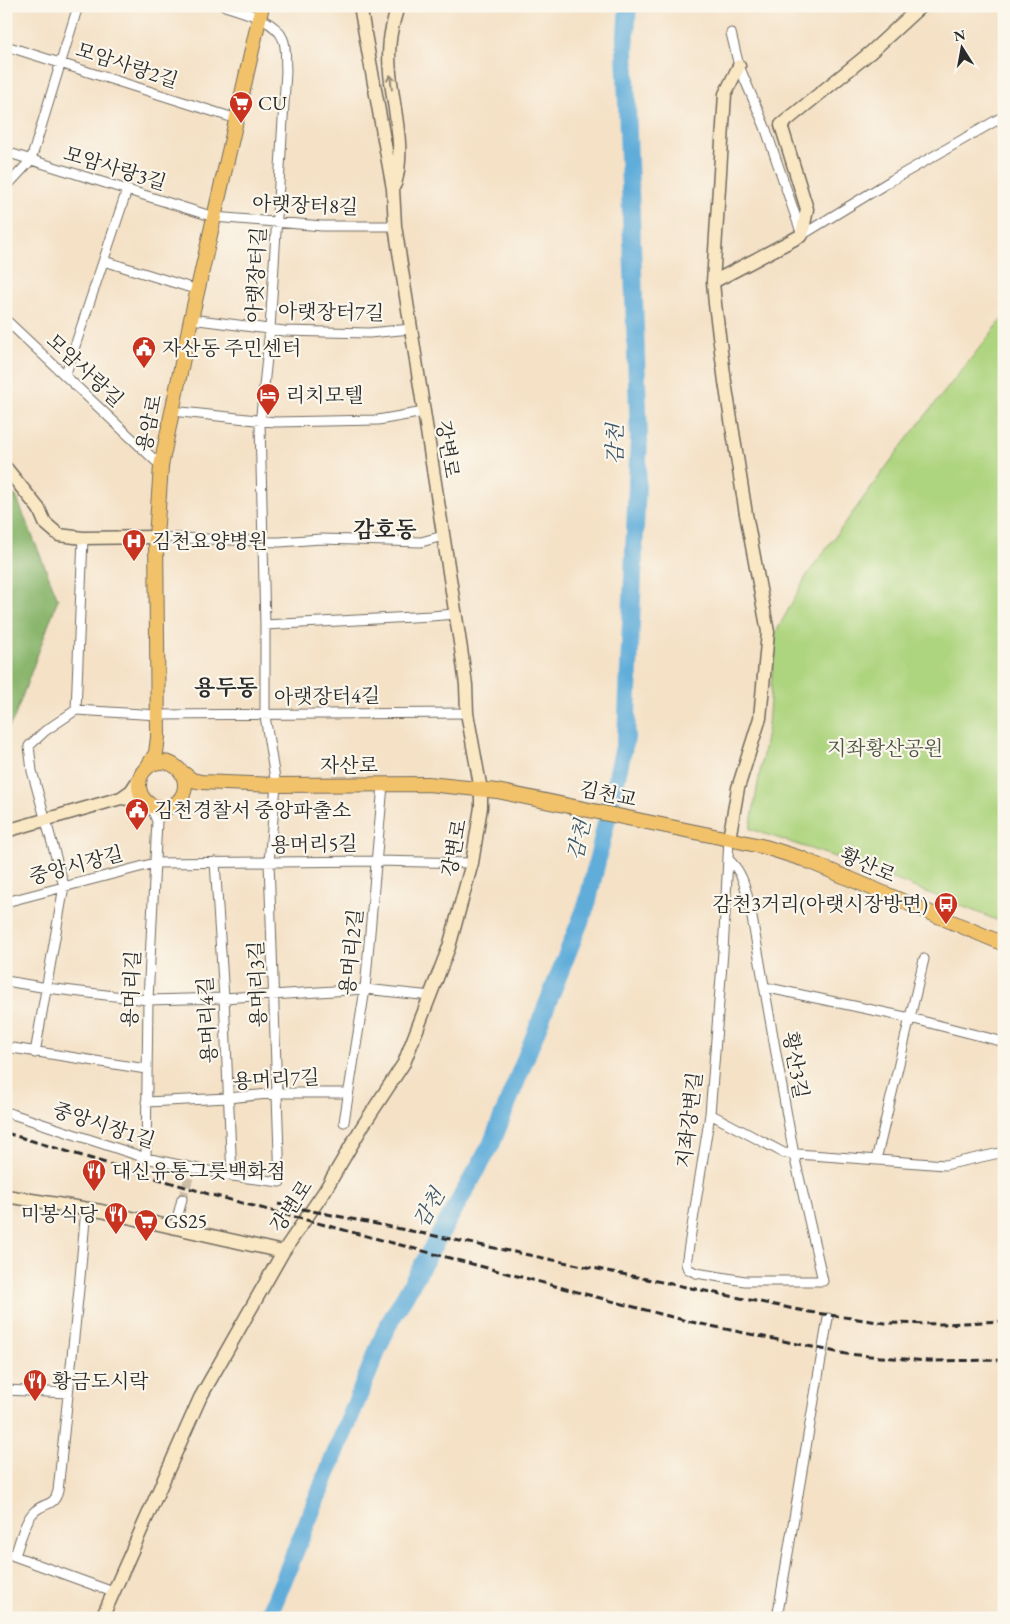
<svg xmlns="http://www.w3.org/2000/svg" width="1010" height="1624" font-family="'EB Garamond','Noto Serif KR',serif">
	<style>
		.green { fill: #add47e; stroke: #6c8054 }
		.forest { fill: #8ab66d; stroke: #5a704c }
		.lines { fill: none; stroke-linecap: round; stroke-linejoin: round }
		.river { stroke: #61adda; stroke-width: 18 }
		.street-tunnel { stroke: #ccbda7; stroke-width: 9; stroke-dasharray: 9 4.5; stroke-linecap: butt }
		.street-casing { stroke: #716b61; stroke-width: 11 }
		.secondary-casing { stroke: #716b61; stroke-width: 15 }
		.primary-casing { stroke: #716b61; stroke-width: 16 }
		.street { stroke: #fff; stroke-width: 9 }
		.secondary { stroke: #fae7c3; stroke-width: 12 }
		.primary { stroke: #f2c26a; stroke-width: 14 }
		.rail { stroke: #2b2b2b; stroke-width: 3; stroke-dasharray: 8 4; stroke-linecap: butt }
		.oneway { stroke: #928977 }
		.labels { text-anchor: middle; stroke-width: 4.5; stroke-linejoin: round; paint-order: stroke }
		.street-label { font-size: 20px; fill: #2b2b2b; stroke: #fbf7ec }
		.poi-label { font-size: 20px; fill: #2b2b2b; stroke: #fbf7ec; text-anchor: start }
		.park-label { font-size: 20px; fill: #4c5540; stroke: #fbf7ec }
		.water-label { font-size: 21px; font-style: italic; fill: #3e5868; stroke: #fbf7ec }
		.quarter-label { font-size: 22px; font-weight: bold; fill: #2b2b2b; stroke: #fbf7ec }
	</style>
	<rect width="100%" height="100%" fill="#fbf7ec"/>
	<filter id="ink" filterUnits="userSpaceOnUse"><feTurbulence type="fractalNoise" baseFrequency=".02" numOctaves="2"/><feDisplacementMap in="SourceGraphic" scale="10" xChannelSelector="R" yChannelSelector="G"/><feConvolveMatrix kernelMatrix="1 2 1 2 8 2 1 2 1" color-interpolation-filters="sRGB"/></filter>
	<filter id="wash" filterUnits="userSpaceOnUse"><feTurbulence type="fractalNoise" baseFrequency=".0096" numOctaves="4" result="noise"/><feDisplacementMap in="SourceGraphic" scale="20" xChannelSelector="R" yChannelSelector="G"/><feGaussianBlur stdDeviation="1.12" result="paint"/><feColorMatrix in="noise" values="0 0 0 0 0 0 0 0 0 0 0 0 0 0 0 0 0 1.4 0 .05"/><feComposite in="paint" operator="in"/></filter>
	<g filter="url(#wash)">
		<rect width="100%" height="100%" fill="#f4e1c6"/>
		<!-- green -->
		<path class="green" d="M1004,317V923L853,863L750,829L768,726L775,634L807,575L903,444Z"/>
		<!-- forest -->
		<path class="forest" d="M6,495L16,496L58,599L15,716L6,733Z"/>
		<g class="lines">
			<!-- river -->
			<path class="river" d="M268,1618L387,1327L491,1145L587,904L626,738L639,438L625,49L628,6"/>
		</g>
	</g>
	<g filter="url(#ink)">
		<g class="lines">
			<!-- street-tunnel -->
			<path class="street-tunnel" d="M182,1199L190,1175"/>
			<!-- street casing -->
			<g class="street-casing">
				<path id="street" d="M731,33L739,66L765,127L802,235L892,180L1004,116
					M6,46L237,119
					M6,152L214,217L322,226H395
					M6,187L31,160L78,6
					M104,261L198,290
					M191,319L284,331L369,333L411,329
					M6,320L161,466
					M65,376L127,190
					M172,411L275,422L378,420L424,412
					M156,537L280,542L321,539L421,542L443,536
					M265,625L431,616L455,614
					M76,710L83,538
					M157,821L160,815L167,808
					M728,859C745,874 746,892 751,912L794,1155L823,1281H745L696,1273L688,1269L686,1264L710,1114L723,952L729,839
					M215,862L224,998L232,1176
					M6,902L155,863L377,861L472,863
					M6,981L47,988L148,1000L224,998L365,989L431,996
					M764,987L910,1018L1004,1042
					M6,1047L146,1069
					M35,1053L64,886L32,771L29,746L45,731L76,710L158,715L467,713
					M146,1102L228,1098L278,1093H348
					M6,1112L146,1158L232,1176L280,1182L269,862L276,785L265,716V625L260,424L270,329L286,71C285,60 287,48 283,39C275,19 242,12 225,6
					M710,1114L784,1153L945,1165L1004,1152
					M344,1122L365,989L383,785
					M146,1158L148,1000L157,821L151,806
					M876,1160L924,959
					M175,1227L182,1199
					M6,1390L68,1393
					M6,1553L113,1592
					M15,1556C19,1544 25,1519 35,1511C45,1502 54,1507 58,1491L79,1289L86,1208
					M777,1618L828,1318"/>
			</g>
			<!-- secondary casing -->
			<g class="secondary-casing">
				<path id="secondary" d="M395,184C410,134 380,80 392,28C394,21 395,13 399,6
					M713,282L802,235L807,209L781,125L871,52L921,6
					M6,468L39,509L45,523L59,535L83,538L156,537
					M121,798L131,791L139,779
					M6,831L121,798L145,801
					M729,839L738,788L760,718L768,632L746,514L725,382L715,304L713,282L725,94L739,66
					M6,1196L101,1211L283,1252
					M102,1618L200,1398L283,1252L324,1192L362,1127L404,1063L449,947L472,863L481,807V790L467,713L466,685L461,649L395,226L393,189L360,6"/>
			</g>
			<!-- primary casing -->
			<g class="primary-casing">
				<path id="primary" d="M139 785a23 23 0 1 1 46 0a23 23 0 1 1-46 0Z
					M148,766L156,753L158,737L156,537L161,466L191,319L262,6
					M182,772L192,780L201,782L276,785L428,784L497,791L729,839L765,847L803,859L1004,944"/>
			</g>
			<!-- street -->
			<use href="#street" class="street"/>
			<!-- secondary -->
			<use href="#secondary" class="secondary"/>
			<!-- primary -->
			<use href="#primary" class="primary"/>
			<!-- rail -->
			<path class="rail" d="M6,1133L212,1195L687,1321L846,1354L928,1361L1004,1360
				M278,1204L809,1312L885,1323L943,1324L1004,1321"/>
		</g>
		<!-- one-way arrows -->
		<defs><path id="oneway-shaft" d="M-6 0H5M1.5-3L5.5 0L1.5 3" fill="none" stroke-width="1.6" stroke-linecap="round" stroke-linejoin="round" transform="scale(1.25)"/></defs>
		<use class="oneway" href="#oneway-shaft" transform="translate(391 82) rotate(-97)"/>
	</g>
	<!-- icons -->
	<defs>
		<g id="supermarket-pin" transform="scale(1.25)"><path d="M0 17L-7.5 6A9.5 9.5 0 1 1 7.5 6Z" fill="#c8321e" stroke="#fbf7ec"/><path d="M-6-5.5h2.5l.6 2H6L4.5 2H-2.5L-4.4-4H-6ZM-1.5 3.2a1.3 1.3 0 1 0 .1 0ZM3 3.2a1.3 1.3 0 1 0 .1 0Z" fill="#fff"/></g>
		<g id="civic-pin" transform="scale(1.25)"><path d="M0 17L-7.5 6A9.5 9.5 0 1 1 7.5 6Z" fill="#c8321e" stroke="#fbf7ec"/><path d="M-.6-6.5H3V-4.5H.6V-3L4-1V1h2V6H-6V1h2V-1L-.6-3ZM-1.2 2.5V6h2.4V2.5Z" fill="#fff"/></g>
		<g id="hotel-pin" transform="scale(1.25)"><path d="M0 17L-7.5 6A9.5 9.5 0 1 1 7.5 6Z" fill="#c8321e" stroke="#fbf7ec"/><path d="M-6-4.5h1.5V1H6V5H4.5V3h-9V5H-6ZM-4 0a1.8 1.8 0 1 1 3.6 0ZM.5 0V-2.5h3Q6-2.5 6 0Z" fill="#fff"/></g>
		<g id="hospital-pin" transform="scale(1.25)"><path d="M0 17L-7.5 6A9.5 9.5 0 1 1 7.5 6Z" fill="#c8321e" stroke="#fbf7ec"/><path d="M-5-5h3v3.5h4V-5h3V5h-3V1.5h-4V5h-3Z" fill="#fff"/></g>
		<g id="bus-pin" transform="scale(1.25)"><path d="M0 17L-7.5 6A9.5 9.5 0 1 1 7.5 6Z" fill="#c8321e" stroke="#fbf7ec"/><path d="M-5-6H5V4H4V6H2V4H-2V6H-4V4H-5ZM-3.5-4V0h7V-4ZM-3.5 1.2v1.5H-2V1.2ZM2 1.2v1.5H3.5V1.2Z" fill="#fff"/></g>
		<g id="restaurant-pin" transform="scale(1.25)"><path d="M0 17L-7.5 6A9.5 9.5 0 1 1 7.5 6Z" fill="#c8321e" stroke="#fbf7ec"/><path d="M-5-6h1v4h1v-4h1v4h1v-4h1v5L-1.5 .5V6h-2V.5L-5-1ZM5-6V6H3V1.5H1.5Q1.5-4 5-6Z" fill="#fff"/></g>
	</defs>
	<g fill-rule="evenodd">
		<use href="#supermarket-pin" x="241" y="103"/>
		<use href="#civic-pin" x="144" y="348"/>
		<use href="#hotel-pin" x="268" y="395"/>
		<use href="#hospital-pin" x="134" y="541"/>
		<use href="#civic-pin" x="137" y="810"/>
		<use href="#bus-pin" x="946" y="904"/>
		<use href="#restaurant-pin" x="94" y="1171"/>
		<use href="#restaurant-pin" x="116" y="1214"/>
		<use href="#supermarket-pin" x="146" y="1221"/>
		<use href="#restaurant-pin" x="35" y="1381"/>
	</g>
	<g class="labels">
		<!-- street labels -->
		<g class="street-label">
			<text transform="translate(127 65) rotate(18)" y="7">모암사랑2길</text>
			<text transform="translate(115 168) rotate(17)" y="7">모암사랑3길</text>
			<text transform="translate(305 205) rotate(2)" y="7">아랫장터8길</text>
			<text transform="translate(256 275) rotate(-87)" y="7">아랫장터길</text>
			<text transform="translate(331 312) rotate(1)" y="7">아랫장터7길</text>
			<text transform="translate(85 370) rotate(43)" y="7">모암사랑길</text>
			<text transform="translate(149 423) rotate(-78)" y="7">용암로</text>
			<text transform="translate(448 449) rotate(81)" y="7">강변로</text>
			<text transform="translate(327 696) rotate(-1)" y="7">아랫장터4길</text>
			<text x="349" y="772">자산로</text>
			<text transform="translate(608 794) rotate(12)" y="7">김천교</text>
			<text transform="translate(314 844) rotate(-1)" y="7">용머리5길</text>
			<text transform="translate(454 848) rotate(-79)" y="7">강변로</text>
			<text transform="translate(76 865) rotate(-15)" y="7">중앙시장길</text>
			<text transform="translate(868 865) rotate(23)" y="7">황산로</text>
			<text transform="translate(351 952) rotate(-84)" y="7">용머리2길</text>
			<text transform="translate(257 984) rotate(-92)" y="7">용머리3길</text>
			<text transform="translate(131 989) rotate(-87)" y="7">용머리길</text>
			<text transform="translate(207 1020) rotate(-93)" y="7">용머리4길</text>
			<text transform="translate(796 1065) rotate(80)" y="7">황산3길</text>
			<text transform="translate(276 1079) rotate(-3)" y="7">용머리7길</text>
			<text transform="translate(689 1120) rotate(-83)" y="7">지좌강변길</text>
			<text transform="translate(104 1125) rotate(18)" y="7">중앙시장1길</text>
			<text transform="translate(291 1206) rotate(-56)" y="7">강변로</text>
		</g>
		<!-- poi labels -->
		<g class="poi-label">
			<text x="258" y="110">CU</text>
			<text x="162" y="355">자산동 주민센터</text>
			<text x="286" y="402">리치모텔</text>
			<text x="152" y="548">김천요양병원</text>
			<text x="154" y="817">김천경찰서 중앙파출소</text>
			<text x="928" y="911" text-anchor="end">감천3거리(아랫시장방면)</text>
			<text x="112" y="1178">대신유통그릇백화점</text>
			<text x="98" y="1221" text-anchor="end">미봉식당</text>
			<text x="164" y="1228">GS25</text>
			<text x="52" y="1388">황금도시락</text>
		</g>
		<!-- park labels -->
		<g class="park-label">
			<text x="885" y="755">지좌황산공원</text>
		</g>
		<!-- water labels -->
		<g class="water-label">
			<text transform="translate(615 444) rotate(-89)" y="7">감천</text>
			<text transform="translate(579 840) rotate(-77)" y="7">감천</text>
			<text transform="translate(429 1208) rotate(-60)" y="7">감천</text>
		</g>
		<!-- quarter labels -->
		<g class="quarter-label">
			<text x="385" y="537">감호동</text>
			<text x="226" y="695">용두동</text>
		</g>
	</g>
	<!-- margin -->
	<rect width="1010" height="1624" fill="none" stroke="#fbf7ec" stroke-width="25"/>
	<!-- north arrow -->
	<g transform="translate(962 48) rotate(349)" stroke="#fbf7ec" stroke-width="4" paint-order="stroke">
	<path d="M0-4L9 19L0 12L-9 19Z" fill="#2b2b2b"/>
	<text y="-8" font-size="14" font-weight="bold" text-anchor="middle" fill="#2b2b2b">N</text>
	</g>
</svg>
